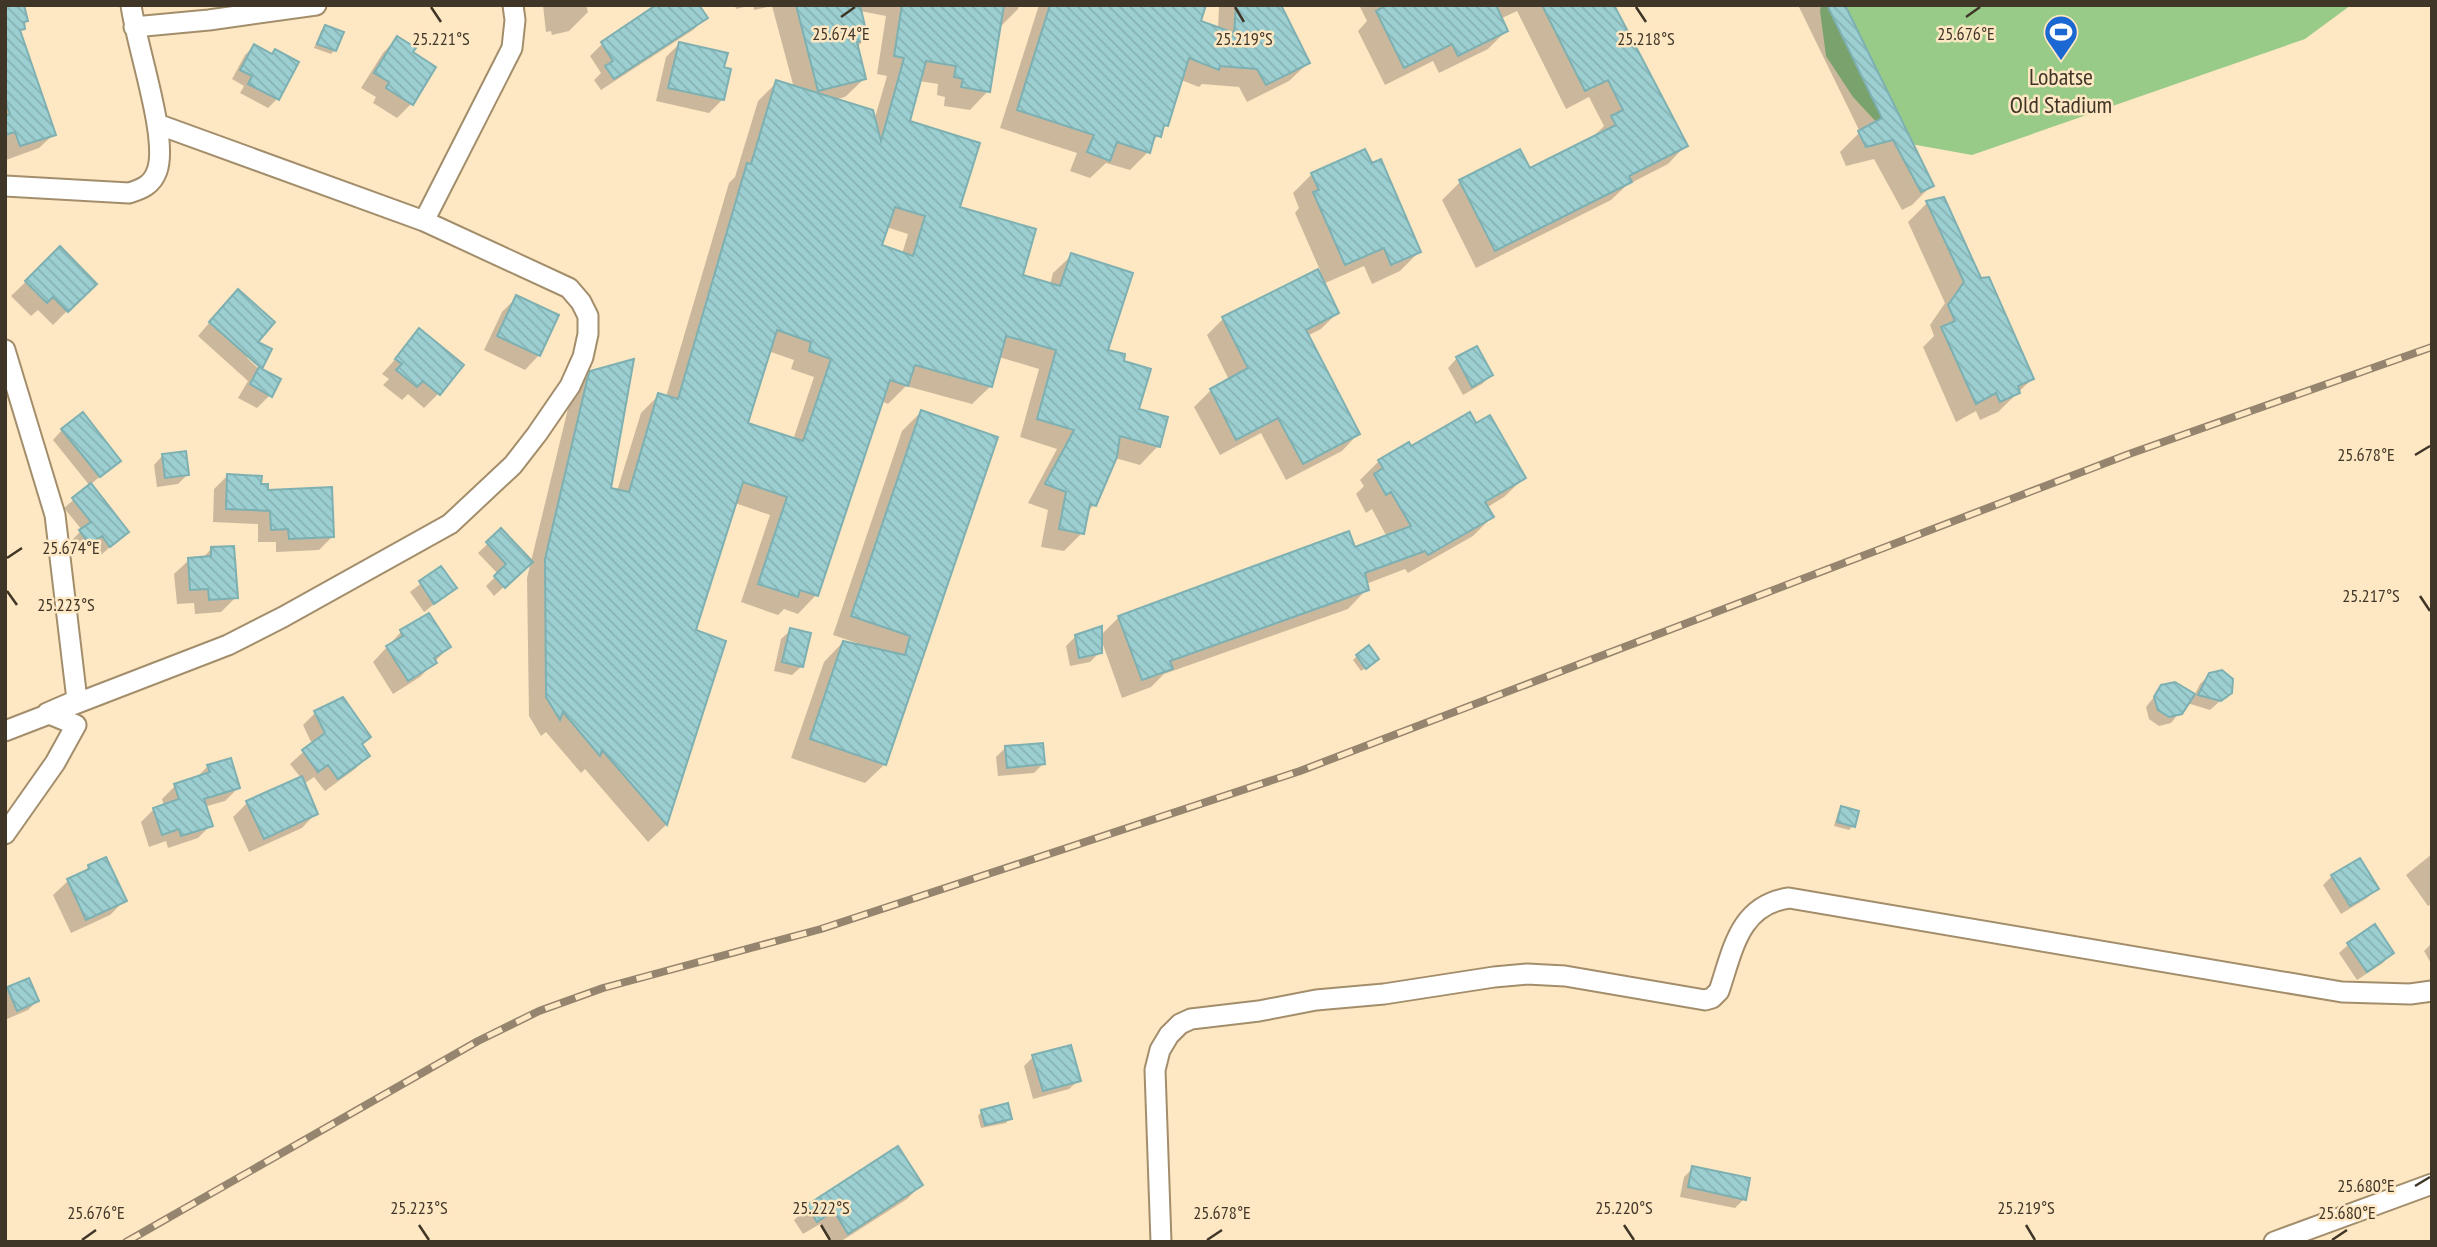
<svg xmlns="http://www.w3.org/2000/svg" width="2437" height="1247" font-family="'PT Sans Narrow',sans-serif">
	<style>
		.green { fill: #98cb88 }
		.shadow { fill: #0003; fill-rule: evenodd }
		.building { fill: url(#building-back-hatch); stroke: #7eb0b2; stroke-width: 2; fill-rule: evenodd }
		.lines { fill: none; stroke-linecap: round; stroke-linejoin: round }
		.minor-casing { stroke: #a38e6c; stroke-width: 23 }
		.minor { stroke: #fff; stroke-width: 19 }
		.rail-casing { stroke: #95856e; stroke-width: 8 }
		.rail { stroke: #fee7c3; stroke-width: 5; stroke-dasharray: 16; stroke-linecap: butt }
		.ticks { fill: none; stroke: #403628; stroke-width: 2.5 }
		.labels { text-anchor: middle; stroke-width: 5; stroke-linejoin: round; paint-order: stroke }
		.poi-label { font-size: 24px; fill: #403628; stroke: #fee7c3 }
		.ticks-label { font-size: 18px; text-anchor: middle; fill: #403628; stroke: #fee7c3; stroke-width: 5; stroke-linejoin: round; paint-order: stroke }
	</style>
	<defs>
		<pattern id="building-back-hatch" width="6" height="6" patternUnits="userSpaceOnUse" patternTransform="scale(1.75)"><rect width="6" height="6" fill="#9ccfd1"/><path d="M-1 5l2 2M0 0l6 6M5-1l2 2" fill="none" stroke="#87b2b3"/></pattern>
	</defs>
	<rect width="100%" height="100%" fill="#fee7c3"/>
	<!-- green -->
	<path class="green" d="M1821,5H2351L2305,39L1972,155L1894,141L1853,97L1826,56L1820,11Z"/>
	<!-- shadow -->
	<path class="shadow" d="M5,5L26,20L19,32L54,134L39,148L6,160Z
		M543,5H586L588,12L569,31L552,35L551,31L546,32Z
		M659,5L706,18L693,30L601,90L594,80L601,73L590,56L602,44Z
		M735,5H1019L1018,9L1000,27L988,91L970,110L944,106L945,97L937,95L938,84L919,81L908,123L958,208L1021,276L1050,285L1053,273L1072,255L1106,351L1122,362L1136,410L1158,446L1140,465L1115,458L1094,505L1086,513L1082,533L1064,551L1041,547L1048,510L1028,503L1057,449L1020,437L1039,369L999,357L991,386L972,404L906,386L888,404L881,401L816,595L798,614L784,609L778,615L741,602L770,515L735,503L694,631L723,642L666,825L648,842L585,769L581,773L546,732L541,736L529,716L527,578L572,392L591,373L609,489L617,491L641,413L659,395L666,397L729,183L735,177L758,101L777,82L794,88L772,6L754,10L753,5L736,9ZM860,11L886,16L877,74L887,76L874,121L834,100L845,97L864,79L856,48L866,38ZM886,227L908,234L902,254L879,246ZM768,351L794,360L791,369L814,377L793,440L746,424Z
		M1039,5H1204L1199,22L1218,29L1219,5H1279L1308,63L1289,81L1247,102L1239,87L1202,84L1199,87L1181,80L1166,125L1151,144L1148,152L1130,170L1106,163L1090,178L1070,171L1077,153L1000,128Z
		M1359,5H1613L1686,145L1668,164L1627,185L1611,200L1476,268L1442,200L1460,182L1529,171L1595,137L1594,136L1604,126L1589,97L1566,109L1517,11L1500,19L1506,31L1488,49L1439,73L1433,61L1385,85L1358,31L1367,21Z
		M1798,5H1843L1931,186L1912,205L1902,210L1874,159L1846,166L1840,152L1860,132Z
		M325,27L335,50L331,54L314,48L321,31Z
		M397,38L411,53V104L397,118L373,103L376,97L361,88L383,53Z
		M679,44L722,69V100L709,113L656,101L666,57Z
		M254,46L277,99L268,108L240,93L244,86L232,79L245,55Z
		M1312,174L1419,252L1400,271L1372,284L1364,266L1323,284L1337,313L1321,329L1307,336L1358,434L1342,451L1286,480L1261,433L1220,455L1194,407L1211,390L1229,380L1207,335L1223,319L1320,270L1295,213L1299,208L1293,193Z
		M1927,203L1980,280L2032,379L1998,412L1980,420L1976,411L1956,422L1923,347L1934,336L1930,325L1945,303L1908,222Z
		M60,249L94,284L53,325L38,310L31,316L11,296Z
		M517,297L539,355L525,370L484,350L502,312Z
		M225,304L255,343L254,360L246,357L262,372L270,395L257,408L238,398L248,381L198,336Z
		M420,331L438,394L424,408L408,394L402,400L383,385L389,379L382,374Z
		M1457,358L1491,375L1482,384L1463,395L1448,368Z
		M921,412L995,438L885,764L865,783L791,758L824,662L843,642L856,646L857,643L833,635L902,431Z
		M1476,425L1524,478L1504,497L1486,508L1492,517L1473,536L1408,573L1405,569L1366,584L1367,589L1348,609L1164,674L1151,687L1122,698L1101,639L1100,652L1090,662L1070,666L1066,646L1076,636H1100L1119,617L1354,549L1387,537L1372,509L1366,513L1356,494L1364,486L1360,480L1379,461Z
		M62,430L119,460L90,485L127,532L101,555L92,544L80,552L72,540L82,530L64,508L90,486L53,440Z
		M163,455L187,475L178,484L157,487L154,465Z
		M227,476L260,486L332,537L319,550L276,552V542H258V524L213,522L214,489Z
		M501,531L521,571L494,596L486,586L498,574L478,553Z
		M211,549L236,597L221,612L195,614L194,603L177,604L174,574L189,560L202,559Z
		M441,568L455,588L424,612L410,592Z
		M791,630L802,666L792,675L774,671L781,639Z
		M401,632L449,647L420,677L393,694L373,662Z
		M1357,656L1373,663L1361,671L1353,660Z
		M2210,674L2230,692L2210,710L2187,703L2171,723L2159,726L2149,719L2146,707L2162,687L2194,696L2200,684Z
		M315,713L369,737L360,746L368,756L355,769L325,791L314,777L304,784L316,813L302,828L249,852L233,817L247,803L301,778L290,764L312,744L303,725Z
		M1005,748L1044,763L1034,773L998,776L996,757Z
		M208,766L238,788L225,801L204,807L211,825L198,838L168,848L166,841L149,847L141,822L154,809L164,806L162,799L175,786L195,779Z
		M1842,808L1853,826L1849,830L1834,826L1838,812Z
		M2432,854V903L2428,906L2406,875Z
		M89,867L125,900L110,915L71,933L53,895L68,881L81,874Z
		M2332,876L2377,889L2367,898L2341,914L2323,885Z
		M2432,943V965L2424,951Z
		M2349,944L2392,953L2383,963L2357,980L2339,953Z
		M28,980L37,1001L28,1010L7,1019L5,991Z
		M1033,1057L1079,1080L1069,1089L1033,1099L1024,1066Z
		M982,1111L1010,1118L1006,1123L981,1128L978,1116Z
		M898,1149L921,1185L907,1199L840,1242H831L820,1224L803,1234L794,1220L808,1207Z
		M1693,1168L1744,1199L1735,1208L1680,1197L1684,1177Z"/>
	<!-- building -->
	<path class="building" d="M5,5H24L28,21L24,22L25,29L20,30L56,135L20,146L15,132L5,135V116L10,114L5,100Z
		M656,5H699L708,18L614,79L605,66L613,61L601,42Z
		M796,5H860L868,39L857,42L866,79L818,91Z
		M902,5H1004L990,92L961,87L963,79L954,77L956,66L926,61L910,121L980,143L960,207L1036,229L1023,275L1060,286L1071,253L1133,273L1108,350L1125,354L1124,361L1151,369L1139,409L1168,417L1160,447L1120,436L1117,457L1096,506L1090,504L1084,534L1059,529L1066,492L1045,484L1074,430L1037,419L1056,350L1006,336L992,387L915,365L908,386L890,380L818,596L800,590L798,597L758,584L787,497L743,482L696,630L726,641L667,825L602,750L600,756L563,712L560,720L546,697L545,559L588,376L590,371L634,359L611,488L629,492L658,393L678,399L747,163L751,164L776,80L873,110L881,141L904,58L894,56ZM895,207L925,216L913,256L882,245ZM777,330L811,342L809,351L831,359L803,441L748,423Z
		M1050,5H1206L1201,21L1234,33L1236,5H1281L1310,63L1266,85L1257,69L1220,66L1219,70L1189,58L1168,126L1164,125L1161,137L1155,135L1150,153L1117,142L1110,161L1087,152L1094,135L1017,110Z
		M1387,5H1496L1508,31L1458,56L1452,44L1404,68L1376,11Z
		M1542,5H1614L1688,146L1629,176L1632,182L1495,251L1459,180L1520,149L1530,168L1616,125L1611,116L1623,110L1608,80L1585,91Z
		M1827,5H1845L1934,186L1921,192L1893,140L1866,147L1858,131L1882,118Z
		M325,25L344,32L336,51L317,44Z
		M397,36L416,48L413,52L436,67L413,105L386,88L389,82L374,73Z
		M679,42L728,53L724,67L731,69L724,100L668,88Z
		M254,44L272,54L275,49L299,62L279,100L248,84L252,76L240,70Z
		M1365,149L1372,163L1381,159L1421,252L1391,265L1384,248L1345,265L1313,192L1319,190L1311,173Z
		M1944,197L1981,278L1989,277L2034,379L2018,386L2020,393L2000,402L1996,393L1976,404L1941,327L1955,321L1948,305L1964,282L1926,201Z
		M60,246L97,284L68,312L53,297L47,303L25,281Z
		M1318,269L1339,313L1306,330L1360,434L1303,464L1278,418L1236,440L1210,389L1248,368L1222,317Z
		M238,289L275,322L258,342L272,349L262,369L281,379L272,397L250,384L259,367L261,368L209,322Z
		M516,295L559,315L540,356L497,336Z
		M419,328L464,365L440,395L423,381L417,387L396,370L402,364L395,359Z
		M1477,346L1493,375L1472,387L1456,357Z
		M921,410L998,437L886,765L810,739L843,641L905,655L910,636L851,616Z
		M83,412L121,461L100,477L61,429Z
		M1470,412L1476,423L1490,415L1526,478L1485,502L1494,517L1428,555L1425,551L1365,573L1369,590L1170,661L1173,669L1142,680L1118,616L1349,531L1355,547L1411,526L1391,492L1386,495L1374,474L1383,468L1378,460L1409,442L1411,446Z
		M186,451L189,475L165,478L162,454Z
		M227,474L262,476L261,484H268V490L332,487L334,537L289,539L288,529L271,530L270,511L226,509Z
		M91,483L129,532L110,547L102,536L89,544L79,530L91,522L72,498Z
		M501,528L533,562L505,588L494,576L506,564L486,542Z
		M234,546L238,598L209,600L208,589L190,590L188,558L211,556V547Z
		M441,566L457,588L434,604L419,581Z
		M429,613L451,647L434,658L437,663L408,681L386,646L403,636L400,630Z
		M1102,626V653L1079,658L1075,635Z
		M790,628L811,633L803,667L782,662Z
		M1369,645L1379,659L1366,669L1356,655Z
		M2222,670L2233,679L2232,693L2221,701L2198,695L2209,673Z
		M2175,682L2195,694L2182,714L2169,717L2158,710L2154,697L2161,685Z
		M343,697L371,737L362,744L370,756L338,779L328,765L318,772L302,750L325,733L314,711Z
		M1043,743L1045,764L1007,768L1005,746Z
		M231,758L240,788L204,799L213,826L181,836L179,829L162,835L153,808L179,799L174,784L210,772L207,765Z
		M302,776L318,814L264,839L246,801Z
		M1841,806L1859,811L1855,827L1837,822Z
		M106,857L127,901L86,920L67,879L89,869L88,865Z
		M2360,858L2379,889L2350,906L2331,875Z
		M2375,924L2394,953L2367,972L2347,943Z
		M29,978L39,1001L17,1011L7,987Z
		M1071,1045L1081,1081L1043,1091L1032,1055Z
		M1008,1103L1012,1119L985,1125L981,1110Z
		M898,1146L923,1185L848,1234L834,1211L817,1222L807,1205Z
		M1692,1166L1750,1178L1746,1200L1688,1187Z"/>
	<g class="lines">
		<!-- minor casing -->
		<g class="minor-casing">
			<path id="minor" d="M134,27L209,20L316,5
				M5,186L129,193C142,189 152,185 157,171C169,138 136,45 131,5
				M424,221L512,48L515,20L513,5
				M5,350L55,515L77,700L47,713L76,725L55,763L5,834
				M5,731L228,645L283,617L450,524L513,465L537,434L570,386L583,357L588,334V316L581,302L569,288L424,221L157,124
				M1161,1242L1155,1070L1160,1050L1169,1035L1180,1024L1191,1019L1259,1011L1316,1000L1384,994L1494,977L1527,974L1565,976L1705,1000L1712,998L1719,991C1733,950 1739,905 1789,898L2342,992L2410,994L2432,991
				M2274,1242L2432,1184"/>
		</g>
		<!-- minor -->
		<use href="#minor" class="minor"/>
		<!-- rail casing -->
		<g class="rail-casing">
			<path id="rail" d="M126,1242L478,1041L539,1011L603,988L821,929L1300,771L2129,454L2432,347"/>
		</g>
		<!-- rail -->
		<use href="#rail" class="rail"/>
	</g>
	<!-- ticks -->
	<path class="ticks" d="M431,7L441,22M1235,7L1244,22M1636,7L1646,22M841,17L855,7M1966,17L1980,7M2415,455L2430,446M7,558L22,548M7,591L17,605M2420,596L2430,611M2415,1186L2430,1177M419,1225L429,1240M821,1225L830,1240M1624,1225L1634,1240M2026,1225L2035,1240M82,1240L96,1230M1207,1240L1222,1230M2332,1240L2347,1230"/>
	<!-- icons -->
	<defs>
		<g id="stadium-pin" transform="scale(1.75)"><path d="M0 17L-7.5 6A9.5 9.5 0 1 1 7.5 6Z" fill="#1c68d3" stroke="#fee7c3"/><path d="M0-5a6.5 5 0 1 0 0 10a6.5 5 0 1 0 0-10ZM-3.5-1.8h7v3.6h-7Z" fill="#fff"/></g>
	</defs>
	<g fill-rule="evenodd">
		<use href="#stadium-pin" x="2061" y="32"/>
	</g>
	<g class="labels">
		<!-- poi labels -->
		<g class="poi-label">
			<text x="2061" y="85">Lobatse<tspan x="2061" dy="28">Old Stadium</tspan></text>
		</g>
	</g>
	<g class="ticks-label">
		<text x="841" y="40">25.674°E</text>
		<text x="1966" y="40">25.676°E</text>
		<text x="441" y="45">25.221°S</text>
		<text x="1244" y="45">25.219°S</text>
		<text x="1646" y="45">25.218°S</text>
		<text x="2366" y="461">25.678°E</text>
		<text x="71" y="554">25.674°E</text>
		<text x="2371" y="602">25.217°S</text>
		<text x="66" y="611">25.223°S</text>
		<text x="2366" y="1192">25.680°E</text>
		<text x="419" y="1214">25.223°S</text>
		<text x="821" y="1214">25.222°S</text>
		<text x="1624" y="1214">25.220°S</text>
		<text x="2026" y="1214">25.219°S</text>
		<text x="96" y="1219">25.676°E</text>
		<text x="1222" y="1219">25.678°E</text>
		<text x="2347" y="1219">25.680°E</text>
	</g>
	<!-- border -->
	<rect width="2437" height="1247" fill="none" stroke="#403628" stroke-width="14"/>
</svg>
